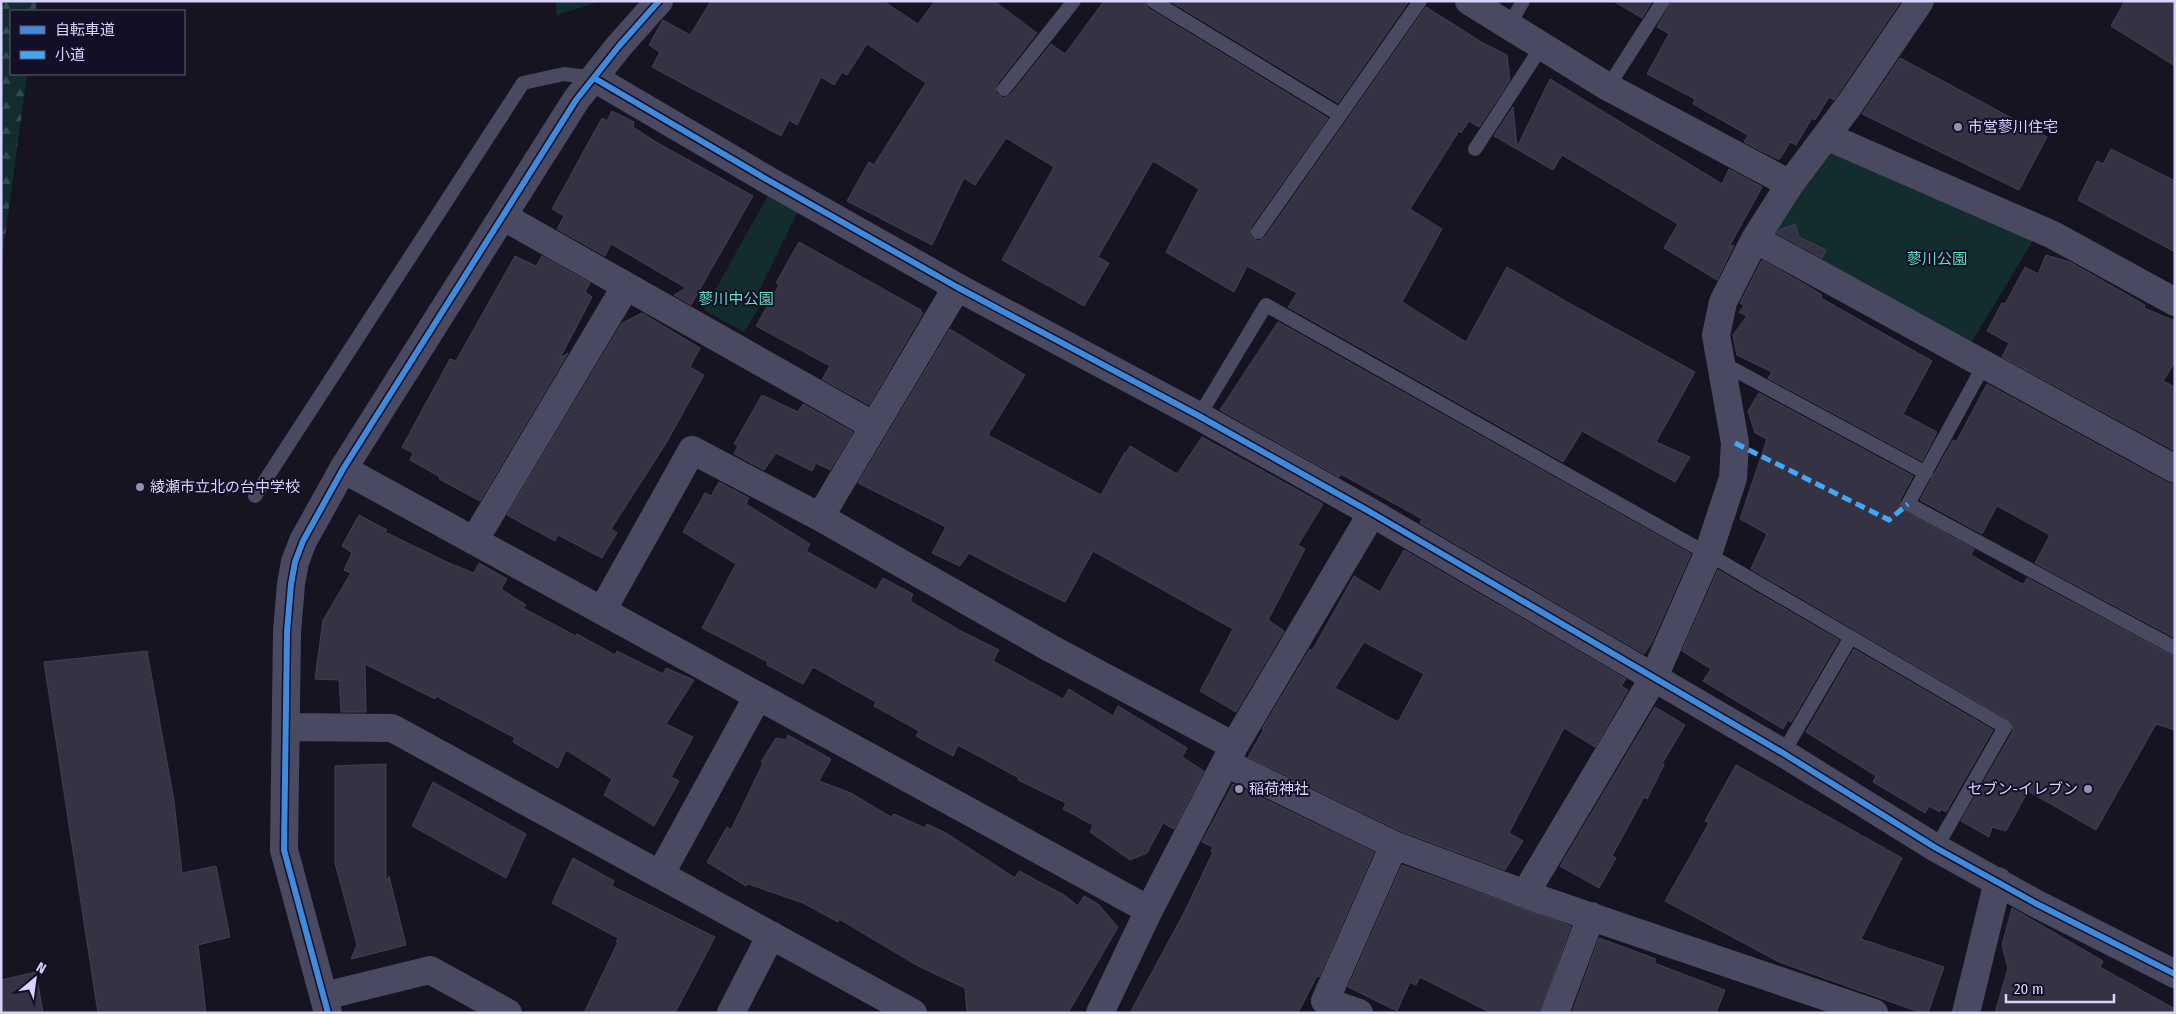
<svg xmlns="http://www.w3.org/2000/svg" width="2176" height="1014" font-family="'Fira Sans Condensed','Noto Sans JP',sans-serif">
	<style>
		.green { fill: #132c2d }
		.forest { fill: url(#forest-firs) }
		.building { fill: #343243; stroke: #433f54; fill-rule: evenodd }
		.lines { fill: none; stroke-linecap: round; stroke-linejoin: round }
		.service { stroke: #4a4962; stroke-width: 14 }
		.minor { stroke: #4a4962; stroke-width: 28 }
		.quiet { stroke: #3fa9f5; stroke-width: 5; stroke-dasharray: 10 5; stroke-linecap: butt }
		.cycleway-casing { stroke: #130f26; stroke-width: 9 }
		.cycleway { stroke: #408adc; stroke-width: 6 }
		.poi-dot { fill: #9591b1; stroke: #130f26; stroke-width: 2 }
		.labels { text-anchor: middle; stroke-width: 4; stroke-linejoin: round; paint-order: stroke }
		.poi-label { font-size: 15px; fill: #d9d4ff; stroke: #130f26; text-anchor: start }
		.park-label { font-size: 15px; fill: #5fe0c0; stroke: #130f26 }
	</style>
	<defs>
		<pattern id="forest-firs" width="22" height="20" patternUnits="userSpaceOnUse" patternTransform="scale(1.25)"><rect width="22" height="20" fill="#132c2d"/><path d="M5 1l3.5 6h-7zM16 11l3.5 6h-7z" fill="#354a4c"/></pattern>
	</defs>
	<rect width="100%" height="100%" fill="#161421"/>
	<!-- green -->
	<path class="green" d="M555,1H601L557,15Z
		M1826,136L2040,229L1965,353L1755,239Z
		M770,192L799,209L759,291L766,297L744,332L704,310Z"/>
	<!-- forest -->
	<path class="forest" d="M1,1H37L35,11H11V74H27L1,267Z"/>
	<!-- building -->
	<path class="building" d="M711,1H883L918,24L935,1H994L1037,33L997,84L996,93L1003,98L1011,94L1051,44L1065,54L1104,1H1144L1148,8L1328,118L1251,227L1250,236L1258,241L1265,237L1426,7L1483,43L1507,55L1510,80L1479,127L1469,121L1461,133L1459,131L1410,209L1442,229L1402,302L1466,342L1507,267L1567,302L1695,372L1656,442L1690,457L1675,482L1582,431L1563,462L1288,307L1297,293L1247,266L1234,292L1166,252L1199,189L1153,161L1098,257L1109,263L1084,306L1002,260L1054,167L1006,138L975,185L964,178L932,245L847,201L869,162L874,165L926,83L867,44L847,75L842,72L834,85L821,77L797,125L789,120L781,136L652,67L660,52L649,45L663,20L690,35Z
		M1170,1H1409L1338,103Z
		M1613,1H1652L1642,18Z
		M1672,1H1901L1834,100L1829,97L1815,120L1812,118L1796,145L1790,142L1780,159H1777L1744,142L1748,135L1693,104L1695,99L1647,74L1669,34L1657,27Z
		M2125,1H2175V66L2111,26Z
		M1900,58L2047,137L2019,190L1862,114Z
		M1550,79L1722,184L1729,169L1762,187L1729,247L1734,245L1717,280L1664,248L1678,224L1562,155L1553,170L1494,136L1513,107L1517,147Z
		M612,111L634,122L633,127L656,142L753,196L691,305L674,295L686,288L611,244L605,256L557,229L564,216L552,209L602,118L607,121Z
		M2111,149L2175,181V252L2078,200L2097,161L2103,164Z
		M1795,224L1799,237L1826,250L1822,258L1777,233L1779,230Z
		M799,242L921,310L920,311L923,313L869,405L822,379L830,366L756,326L779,285L776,283Z
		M2046,255L2070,262L2145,305L2144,308L2175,321V362L2163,381L2175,387V451L2002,357L2009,343L1987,331L2002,303L2005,304L2025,267L2038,274Z
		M515,256L536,266L542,256L590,283L585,292L592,297L560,358L568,353L480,501L439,479L440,477L410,460L413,453L402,447L450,359L456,361Z
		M1762,260L1808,286L1822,295L1821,298L1932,361L1903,414L1937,432L1922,461L1768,378L1772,372L1737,355L1733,335L1747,316L1739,312L1744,306L1740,303Z
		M642,313L700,348L690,367L704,375L665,445L611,529L617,533L602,558L558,535L555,541L507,515L622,323Z
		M1278,322L1691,554L1652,642L1644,654L1420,523L1422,519L1341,474L1339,477L1220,410Z
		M950,329L1025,375L988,435L1101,495L1125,452L1126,453L1130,446L1177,474L1202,437L1323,504L1298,545L1305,549L1268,620L1284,631L1236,712L1200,691L1233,629L1093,551L1065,602L1012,576L969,553L960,566L932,553L946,527L858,483Z
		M1987,384L2168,483L2175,485V638L2035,563L2050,535L1997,506L1982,534L1920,500L1953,440L1956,442Z
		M1759,393L1913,476L1900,500L1901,509L1974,549L1971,555L2020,583L2024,584L2027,578L2175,657V730L2156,724L2096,830L2028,791L2006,831L1992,827L1989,837L1961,821L2013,731L2012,722L1751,569L1767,534L1740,519L1767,439L1755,433L1748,411Z
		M762,395L798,412L803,404L853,432L830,470L816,463L812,471L776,453L764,470L734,454L738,446L734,444Z
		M719,482L749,498L746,504L810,544L806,551L876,590L883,578L913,594L910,601L959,630L999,650L993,661L1063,699L1069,689L1113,716L1118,706L1187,748L1182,757L1204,771L1174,829L1163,823L1147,853L1130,860L1090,832L1093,825L1063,809L1066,803L1018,780L1019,778L958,745L953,756L916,736L919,731L874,706L876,702L813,667L803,684L767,665L768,662L702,628L736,564L683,532L705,493L711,496Z
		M359,515L387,530L385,532L449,563L474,573L479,563L507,579L501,589L526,605L523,608L576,636L577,634L615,655L617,651L663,674L666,668L694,680L666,724L693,737L671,777L679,781L654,826L604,795L612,779L566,750L558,768L513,742L515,738L436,696L435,699L365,664L366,712H341L339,680L315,679L323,620L351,573L344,570L352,553L342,546Z
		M1404,550L1626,679L1621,686L1628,690L1595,747L1564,728L1509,833L1523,841L1505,870L1400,831L1248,757L1264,729H1262L1310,649L1312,651L1354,576L1380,592ZM1364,642L1424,674L1398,722L1335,688Z
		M1718,570L1839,640L1791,722L1788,720L1783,729L1703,681L1711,669L1682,651Z
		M1854,649L1993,730L1946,812L1941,809L1940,812L1929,806L1925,813L1873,782L1876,776L1806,732Z
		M147,651L174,801L182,873L216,866L230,937L198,945L206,1013H98L44,662Z
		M1655,707L1685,725L1662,764L1664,765L1647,799L1644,797L1612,856L1616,858L1599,888L1560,866Z
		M788,735L831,759L819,781L851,793L891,817L894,814L925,828L927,824L946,833L1015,878L1019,871L1064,895L1078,906L1084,896L1098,904L1118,927L1068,1013H967L965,988L918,966L839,919L838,922L803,903L748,884L746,886L707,862L727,827L731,830L763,763L761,762L776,738L786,740Z
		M386,764V883L389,876L406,945L351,959L357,945L335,863V766Z
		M1736,765L1902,858L1861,939L1944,967L1928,1013H1922L1779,962L1665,901L1709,823L1705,821Z
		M433,782L526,834L506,878L412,826Z
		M1233,784L1374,852L1319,977L1317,976L1298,1013H1130L1184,913L1213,852L1211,851L1213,847L1202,842Z
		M573,858L614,881L612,886L715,937L675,1013H584L618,942L616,941L618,938L552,903Z
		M1402,865L1571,926L1540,1013H1491L1420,977L1416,985L1410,982L1397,1011L1348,987Z
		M2012,908L2103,961L2100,967L2175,1009V1013H1995L2008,968L2002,945Z
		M1599,938L1656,959L1654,963L1725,990L1716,1013H1572Z
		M36,972L43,1013H1V980Z"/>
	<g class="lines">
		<!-- service -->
		<path class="service" d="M1153,1L1340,115
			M1509,26L1523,1
			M1608,87L1663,1
			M1004,89L1074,1
			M1475,149L1542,46
			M1258,232L1420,1
			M1722,363L1926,473
			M1984,365L1908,504L2175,648
			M1199,416L1266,305L1708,554L2005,727L1936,848
			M255,496L523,83L564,74L594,78
			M1783,753L1851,637"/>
		<!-- minor -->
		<path class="minor" d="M1469,1L1608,87L1790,184
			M594,78L766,179L957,287L1199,416L1372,513L1783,753L1936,848L2035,903L2175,974
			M1826,136L2053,235L2175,302
			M504,217L874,426
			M1755,239L2175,469
			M343,469L1149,910
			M820,517L957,287
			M474,541L626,286
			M602,611L692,450L820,517L1050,648L1234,746
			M287,727L392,728L913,1013
			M1226,763L1394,845L1536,898L1874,1013
			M660,875L758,696
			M1525,894L1653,679L1708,554L1733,478L1735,443L1716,335L1723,302L1755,239L1790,184L1850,104L1920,1
			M324,996L430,970L508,1013
			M328,1013L284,850L287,632L291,584L295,562L303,541L343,469L576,100L619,46L659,1
			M731,1013L771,935
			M1100,1013L1149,910L1234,746L1372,513
			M1359,1013L1325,1001L1394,845
			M1555,1013L1591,916
			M1966,1013L1998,881"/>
		<!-- quiet -->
		<path class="quiet" d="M1735,443L1889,520L1908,504"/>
		<!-- cycleway casing -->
		<g class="cycleway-casing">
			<path id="cycleway" d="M594,78L766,179L957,287L1199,416L1372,513L1783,753L1936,848L2035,903L2175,974
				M328,1013L284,850L287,632L291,584L295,562L303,541L343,469L576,100L619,46L659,1"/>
		</g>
		<!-- cycleway -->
		<use href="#cycleway" class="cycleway"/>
	</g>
	<!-- markers -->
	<g class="poi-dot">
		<circle cx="1958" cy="127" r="5"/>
		<circle cx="140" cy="487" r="5"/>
		<circle cx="1239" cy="789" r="5"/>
		<circle cx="2088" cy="789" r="5"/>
	</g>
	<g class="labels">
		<!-- poi labels -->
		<g class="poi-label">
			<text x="1968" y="132">市営蓼川住宅</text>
			<text x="150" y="492">綾瀬市立北の台中学校</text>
			<text x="1249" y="794">稲荷神社</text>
			<text x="2078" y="794" text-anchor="end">セブン-イレブン</text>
		</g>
		<!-- park labels -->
		<g class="park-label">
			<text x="1937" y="264">蓼川公園</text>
			<text x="736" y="304">蓼川中公園</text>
		</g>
	</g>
	<!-- border -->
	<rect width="2176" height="1014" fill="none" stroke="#d9d4ff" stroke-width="5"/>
	<!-- legend -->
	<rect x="10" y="10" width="175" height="65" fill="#130f26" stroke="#625e7d"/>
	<rect x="20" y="26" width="25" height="8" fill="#408adc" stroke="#625e7d"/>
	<text x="55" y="35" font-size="15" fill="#d9d4ff">自転車道</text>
	<rect x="20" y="51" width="25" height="8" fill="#3fa9f5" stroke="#625e7d"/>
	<text x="55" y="60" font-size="15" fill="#d9d4ff">小道</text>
	<!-- north arrow -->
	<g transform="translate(35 979) rotate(29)" stroke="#130f26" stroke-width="4" paint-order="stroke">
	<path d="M0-4L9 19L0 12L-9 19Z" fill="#d9d4ff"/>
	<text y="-8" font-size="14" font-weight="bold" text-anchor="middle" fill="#d9d4ff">N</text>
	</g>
	<!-- scale -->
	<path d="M2006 994v8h108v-8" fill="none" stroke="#d9d4ff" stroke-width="2.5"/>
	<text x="2014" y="994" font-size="15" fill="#d9d4ff" stroke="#130f26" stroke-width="4" paint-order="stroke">20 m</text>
</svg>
